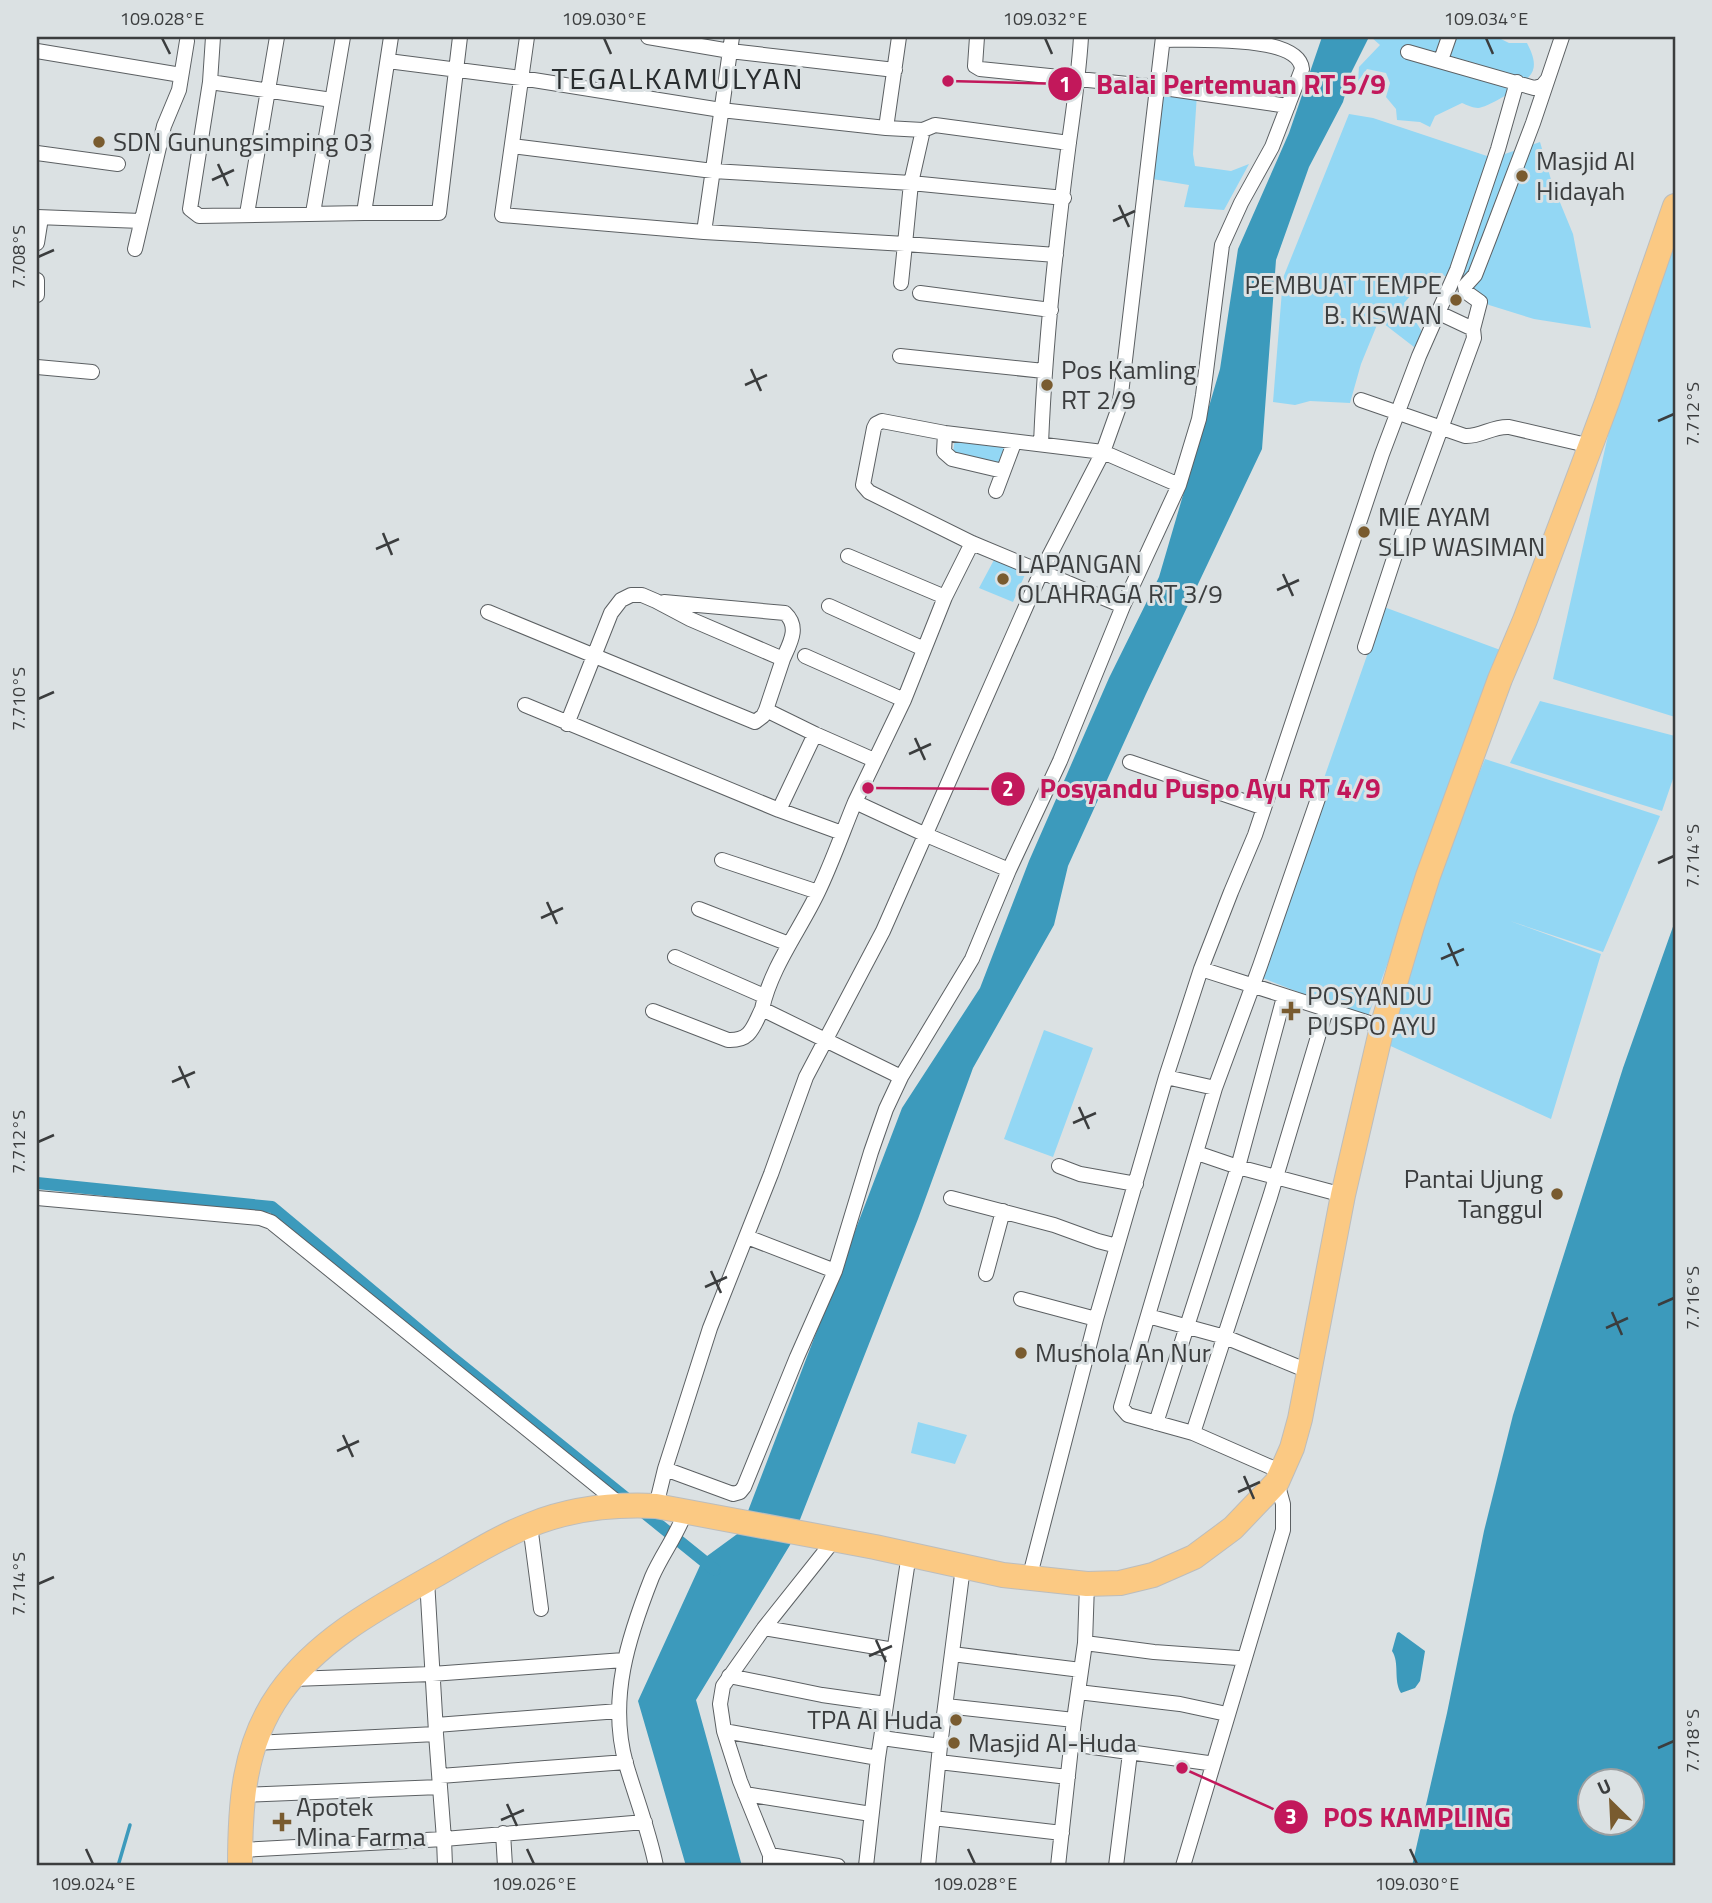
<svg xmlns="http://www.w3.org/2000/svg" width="1712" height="1903" font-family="'Titillium Web',sans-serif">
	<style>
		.green { fill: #93d7f4 }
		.water { fill: #3c9abc; fill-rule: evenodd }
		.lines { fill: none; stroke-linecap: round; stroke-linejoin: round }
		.stream { stroke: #3c9abc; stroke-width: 3.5 }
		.canal { stroke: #3c9abc; stroke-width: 12 }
		.street-casing { stroke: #5c6063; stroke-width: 16 }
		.highway-casing { stroke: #bcbdbd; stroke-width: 26 }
		.street { stroke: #fff; stroke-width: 14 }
		.highway { stroke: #fbc983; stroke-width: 24 }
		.ticks { fill: none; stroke: #3b3d3e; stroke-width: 2.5 }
		.poi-dot { fill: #795b2f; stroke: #dbe1e3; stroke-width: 2.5 }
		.labels { text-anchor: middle; stroke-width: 6; stroke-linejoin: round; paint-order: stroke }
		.poi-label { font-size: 26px; fill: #3b3d3e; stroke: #dbe1e3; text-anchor: start }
		.quarter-label { font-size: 30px; letter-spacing: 2px; fill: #292d2f; stroke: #dbe1e3 }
		.leader { fill: none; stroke: #c2185b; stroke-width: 2.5 }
		.callout-dot { fill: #c2185b; stroke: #dbe1e3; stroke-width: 2.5 }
		.mark-label { font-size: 21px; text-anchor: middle; font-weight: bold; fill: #fff }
		.callout-label { font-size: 28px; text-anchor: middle; font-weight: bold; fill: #c2185b; stroke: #dbe1e3; stroke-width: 6; stroke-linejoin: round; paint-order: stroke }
		.neatline { fill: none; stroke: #3b3d3e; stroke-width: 2.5 }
		.ticks-label { font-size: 18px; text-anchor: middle; fill: #3b3d3e }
	</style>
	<rect width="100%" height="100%" fill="#dbe1e3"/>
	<!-- green -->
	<path class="green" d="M1371,37H1497L1509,43H1527C1531,51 1536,61 1533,70C1530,82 1490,107 1478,108C1473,108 1467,105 1462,103L1435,116L1430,127L1420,122L1397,120L1396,109L1386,97L1390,83L1386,73L1367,69L1358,81L1359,67L1380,45Z
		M1158,85L1197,94L1193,154L1195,166L1231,171L1249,164L1224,210L1184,207L1189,185L1146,178Z
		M1349,114L1373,118L1493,158L1540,142L1552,183L1573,234L1591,328L1534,319L1489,305L1459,280L1431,272L1404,303L1426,338L1414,347L1379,320L1361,364L1350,403L1310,401L1295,405L1273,402L1283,278Z
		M1668,240L1675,243V717L1553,679L1619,387Z
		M955,439L1004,446L1001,465L952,459Z
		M995,558L1027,570L1013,602L979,588Z
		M1384,607L1503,651L1367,1019L1255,975Z
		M1540,701L1675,736V773L1662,811L1510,763Z
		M1485,759L1660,816L1603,952L1510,921L1601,954L1551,1119L1384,1043L1430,894Z
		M1044,1030L1093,1048L1053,1157L1004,1139Z
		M918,1422L967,1435L955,1464L911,1453Z"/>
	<!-- water -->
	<path class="water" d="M1322,37H1369L1351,73L1343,102L1309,167L1276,260L1262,449L1146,694L1068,866L1054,925L973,1068L918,1219L790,1545L696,1700L742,1866H686L638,1701L703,1559L740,1532L902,1108L980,988L1029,861L1109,678L1159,577L1220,369L1238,249L1289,133Z
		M1675,921V1866H1412L1447,1713L1484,1531L1513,1415L1623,1068ZM1590,1780H1632V1822H1590Z
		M1399,1632L1425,1651L1420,1681L1415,1688L1401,1693C1393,1680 1400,1663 1392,1651L1397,1633Z"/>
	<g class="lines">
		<!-- stream -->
		<path class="stream" d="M118,1866L130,1825"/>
		<!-- canal -->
		<path class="canal" d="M37,1183L272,1207L449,1355L715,1570"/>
		<!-- street casing -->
		<g class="street-casing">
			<path id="street" d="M213,37L210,82L190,209L199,216L364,213L391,37
				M527,37L502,215L704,232L905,244L911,183L923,130L886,128L899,37
				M648,37L730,51L895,70
				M977,37L975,66L980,69L1157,87L1288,106
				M1163,40C1190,40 1299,34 1302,69L1272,147L1241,203L1222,245L1203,395L1199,419L1179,485
				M37,51L181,75
				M1408,52L1534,88L1542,86L1547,80
				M1441,60L1449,37
				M388,61L521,78L721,110L886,128
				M210,82L332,100
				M923,130L935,125L1069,143
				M512,146L713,171L911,183L1064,198
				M37,153L118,164
				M313,213L343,37
				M364,213H439L460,37
				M247,214L277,37
				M37,217L141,221
				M704,232L732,37
				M37,243L41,218
				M135,249L164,126L179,90L187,41
				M37,280V295
				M901,283L905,244L1056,255
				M920,293L1051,310
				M1439,313L1473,329
				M900,356L1044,371
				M37,367L92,372
				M1361,400L1465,436C1481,437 1492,426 1509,427L1591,446
				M882,421L945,433L1103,452L1179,485L1123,606L972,543L869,492L863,485L874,428L876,424Z
				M945,433L944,452L952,459L1003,471
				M1041,444C1045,343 1056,242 1069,142C1074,107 1079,72 1081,37
				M996,491L1014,443
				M972,543L945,597L904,700L855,802L924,834L1009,870L1060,761L1123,606
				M848,556L945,597
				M664,602L785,613C800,627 790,643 783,659
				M829,606L924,649
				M488,612L755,722L763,716L766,710L783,659L690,619L656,601L642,595H631L621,600L611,613L567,724
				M1365,647L1399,543L1474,338L1473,329L1480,302L1466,292L1465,286L1475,275L1489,239L1533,123L1562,37
				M805,656L904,700
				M525,705L779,810L842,833
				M766,710L815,734
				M1130,762L1264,808
				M855,802C843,831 832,863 818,892C800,930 771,967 762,1009L901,1077
				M779,810L815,734L874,760
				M722,860L818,892
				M699,909L789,944
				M675,957L764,996
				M1201,969L1382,1027
				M653,1011L728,1040C751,1041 753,1027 762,1009
				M1166,1077L1215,1088
				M1197,1153L1238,1167L1343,1195
				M1059,1166L1080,1174L1136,1184
				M37,1198L260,1218L271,1222L622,1506
				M951,1198L1054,1225L1098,1241L1117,1246
				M747,1237L835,1271
				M986,1274L1003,1211
				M1021,1299L1096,1319
				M1148,1316L1225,1337L1308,1371
				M1156,1423L1238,1167L1284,997
				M1193,1433L1270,1197L1326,1010
				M665,1469L733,1494L740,1492L744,1487L797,1357L835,1271L871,1152L886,1109L901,1077L972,959L1009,870
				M1282,1472L1193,1433L1128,1415L1121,1407L1215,1088L1260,966L1321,790
				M656,1506L665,1469L710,1328L771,1174L806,1077L883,931L1042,570L1103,452L1118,410L1121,394L1163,37
				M530,1525L541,1609
				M1029,1579L1096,1319L1166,1077L1201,969L1231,892L1255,835L1382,454L1419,356L1457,270L1498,149L1517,82
				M427,1580L436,1732
				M764,1628L894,1650
				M1085,1643L1154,1652L1238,1658
				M952,1654L1081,1670
				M729,1676L822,1695L886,1704
				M293,1679L432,1674L624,1660
				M1078,1692L1180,1704L1222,1713
				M946,1706L1074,1720
				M436,1725L619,1711
				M724,1731L878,1758
				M882,1738L940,1746
				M254,1743L436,1734L440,1787
				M1071,1744L1208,1763
				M939,1762L1068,1777
				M440,1776L626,1762
				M745,1794L871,1814
				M933,1818L1062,1833
				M503,1833L505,1866
				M240,1850L444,1839L440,1787L241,1795
				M770,1855L838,1866
				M445,1866L444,1839L645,1822
				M656,1866C649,1831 636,1798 626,1764C608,1699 628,1638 652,1577C662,1554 678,1534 686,1510
				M770,1866V1855L740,1781L724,1731L720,1704L723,1686L764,1628L834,1540
				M866,1866L878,1758L909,1554
				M928,1866L940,1746L963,1567
				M1058,1866L1074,1720L1085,1643L1087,1584
				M1116,1866L1130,1753
				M1183,1866L1283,1530V1504L1277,1482"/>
		</g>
		<!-- highway casing -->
		<g class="highway-casing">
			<path id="highway" d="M240,1866C240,1805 243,1745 280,1693C320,1637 383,1605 441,1572C469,1556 499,1537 530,1525C569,1509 614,1504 656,1506L875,1547L1003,1575L1087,1584L1120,1583L1153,1575L1194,1557L1233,1528L1277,1482L1292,1448L1300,1419L1343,1195L1382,1027L1412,926L1428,876L1500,679L1525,620L1607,402L1675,206"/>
		</g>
		<!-- street -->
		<use href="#street" class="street"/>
		<!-- highway -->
		<use href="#highway" class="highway"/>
	</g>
	<!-- ticks -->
	<path class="ticks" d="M162,38L170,54M604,38L611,54M1045,38L1052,54M1486,38L1493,54M218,164L228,186M212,180L234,170M1119,205L1129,227M1113,221L1135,211M38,257L54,250M751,369L761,391M745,385L767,375M1658,421L1674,414M383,533L392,555M376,549L399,539M1283,574L1293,596M1277,590L1299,580M38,699L54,692M915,738L925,760M909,754L931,744M1658,863L1674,856M547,902L557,924M541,918L563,908M1448,943L1458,966M1441,959L1464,949M179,1066L189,1088M172,1082L195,1072M1079,1107L1089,1129M1073,1123L1096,1113M38,1142L54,1135M711,1271L721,1293M705,1287L727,1277M1658,1305L1674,1298M1612,1312L1622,1335M1606,1328L1628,1318M343,1435L353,1457M337,1451L359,1441M1244,1476L1254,1499M1238,1492L1260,1482M38,1584L54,1577M876,1640L886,1662M869,1656L892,1646M1658,1748L1674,1741M507,1804L517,1826M501,1820L524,1810M86,1849L93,1864M527,1849L534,1864M968,1849L975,1864M1410,1849L1417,1864"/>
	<!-- markers -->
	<g class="poi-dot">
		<circle cx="99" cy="142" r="7"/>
		<circle cx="1522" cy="176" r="7"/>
		<circle cx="1456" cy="300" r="7"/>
		<circle cx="1047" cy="385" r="7"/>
		<circle cx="1364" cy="532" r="7"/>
		<circle cx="1003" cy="579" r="7"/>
		<path d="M1287.5 1000.5h7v7h7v7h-7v7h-7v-7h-7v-7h7z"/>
		<circle cx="1557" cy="1194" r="7"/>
		<circle cx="1021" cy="1353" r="7"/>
		<circle cx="956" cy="1720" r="7"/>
		<circle cx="954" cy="1743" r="7"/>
		<path d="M278.5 1811.5h7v7h7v7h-7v7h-7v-7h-7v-7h7z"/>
	</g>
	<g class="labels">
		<!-- poi labels -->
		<g class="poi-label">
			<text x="113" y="151">SDN Gunungsimping 03</text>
			<text x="1536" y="170">Masjid Al<tspan x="1536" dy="30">Hidayah</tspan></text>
			<text x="1442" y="294" text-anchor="end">PEMBUAT TEMPE<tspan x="1442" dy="30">B. KISWAN</tspan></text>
			<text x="1061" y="379">Pos Kamling<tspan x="1061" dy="30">RT 2/9</tspan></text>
			<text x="1378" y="526">MIE AYAM<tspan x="1378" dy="30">SLIP WASIMAN</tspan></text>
			<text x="1017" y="573">LAPANGAN<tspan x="1017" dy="30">OLAHRAGA RT 3/9</tspan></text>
			<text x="1307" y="1005">POSYANDU<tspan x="1307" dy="30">PUSPO AYU</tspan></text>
			<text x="1543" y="1188" text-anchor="end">Pantai Ujung<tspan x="1543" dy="30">Tanggul</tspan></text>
			<text x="1035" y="1362">Mushola An Nur</text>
			<text x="942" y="1729" text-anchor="end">TPA Al Huda</text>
			<text x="968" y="1752">Masjid Al-Huda</text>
			<text x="296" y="1816">Apotek<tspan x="296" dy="30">Mina Farma</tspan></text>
		</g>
		<!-- quarter labels -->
		<g class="quarter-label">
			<text x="678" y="89">TEGALKAMULYAN</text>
		</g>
	</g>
	<!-- callouts -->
	<path class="leader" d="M948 81L1065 84M868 788L1008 789M1182 1768L1291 1817"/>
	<g class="callout-dot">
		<circle cx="948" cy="81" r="7"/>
		<circle cx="868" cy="788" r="7"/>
		<circle cx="1182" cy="1768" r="7"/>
		<circle cx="1065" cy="84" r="18"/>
		<circle cx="1008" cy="789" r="18"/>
		<circle cx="1291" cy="1817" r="18"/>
	</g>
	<g class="mark-label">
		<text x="1065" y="92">1</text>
		<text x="1008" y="796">2</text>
		<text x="1291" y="1824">3</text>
	</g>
	<g class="callout-label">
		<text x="1241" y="94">Balai Pertemuan RT 5/9</text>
		<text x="1210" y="798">Posyandu Puspo Ayu RT 4/9</text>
		<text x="1417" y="1827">POS KAMPLING</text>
	</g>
	<!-- border -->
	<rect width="1712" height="1903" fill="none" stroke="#dbe1e3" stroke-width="77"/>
	<!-- north arrow -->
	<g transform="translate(1611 1802) rotate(336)"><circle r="33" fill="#dbe1e3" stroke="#9b9fa1" stroke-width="2"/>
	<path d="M0-5L12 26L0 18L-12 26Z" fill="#795b2f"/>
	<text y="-10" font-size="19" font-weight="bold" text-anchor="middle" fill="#3b3d3e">U</text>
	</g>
	<rect x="38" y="38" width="1636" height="1826" class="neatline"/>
	<g class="ticks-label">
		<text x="162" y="25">109.028°E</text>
		<text x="604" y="25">109.030°E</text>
		<text x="1045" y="25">109.032°E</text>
		<text x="1486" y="25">109.034°E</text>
		<text transform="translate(19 257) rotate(-90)" y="6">7.708°S</text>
		<text transform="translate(1693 414) rotate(-90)" y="6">7.712°S</text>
		<text transform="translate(19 699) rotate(-90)" y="6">7.710°S</text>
		<text transform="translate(1693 856) rotate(-90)" y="6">7.714°S</text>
		<text transform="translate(19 1142) rotate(-90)" y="6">7.712°S</text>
		<text transform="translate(1693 1298) rotate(-90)" y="6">7.716°S</text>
		<text transform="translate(19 1584) rotate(-90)" y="6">7.714°S</text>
		<text transform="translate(1693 1741) rotate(-90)" y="6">7.718°S</text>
		<text x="93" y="1890">109.024°E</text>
		<text x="534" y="1890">109.026°E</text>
		<text x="975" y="1890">109.028°E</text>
		<text x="1417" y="1890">109.030°E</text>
	</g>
</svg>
